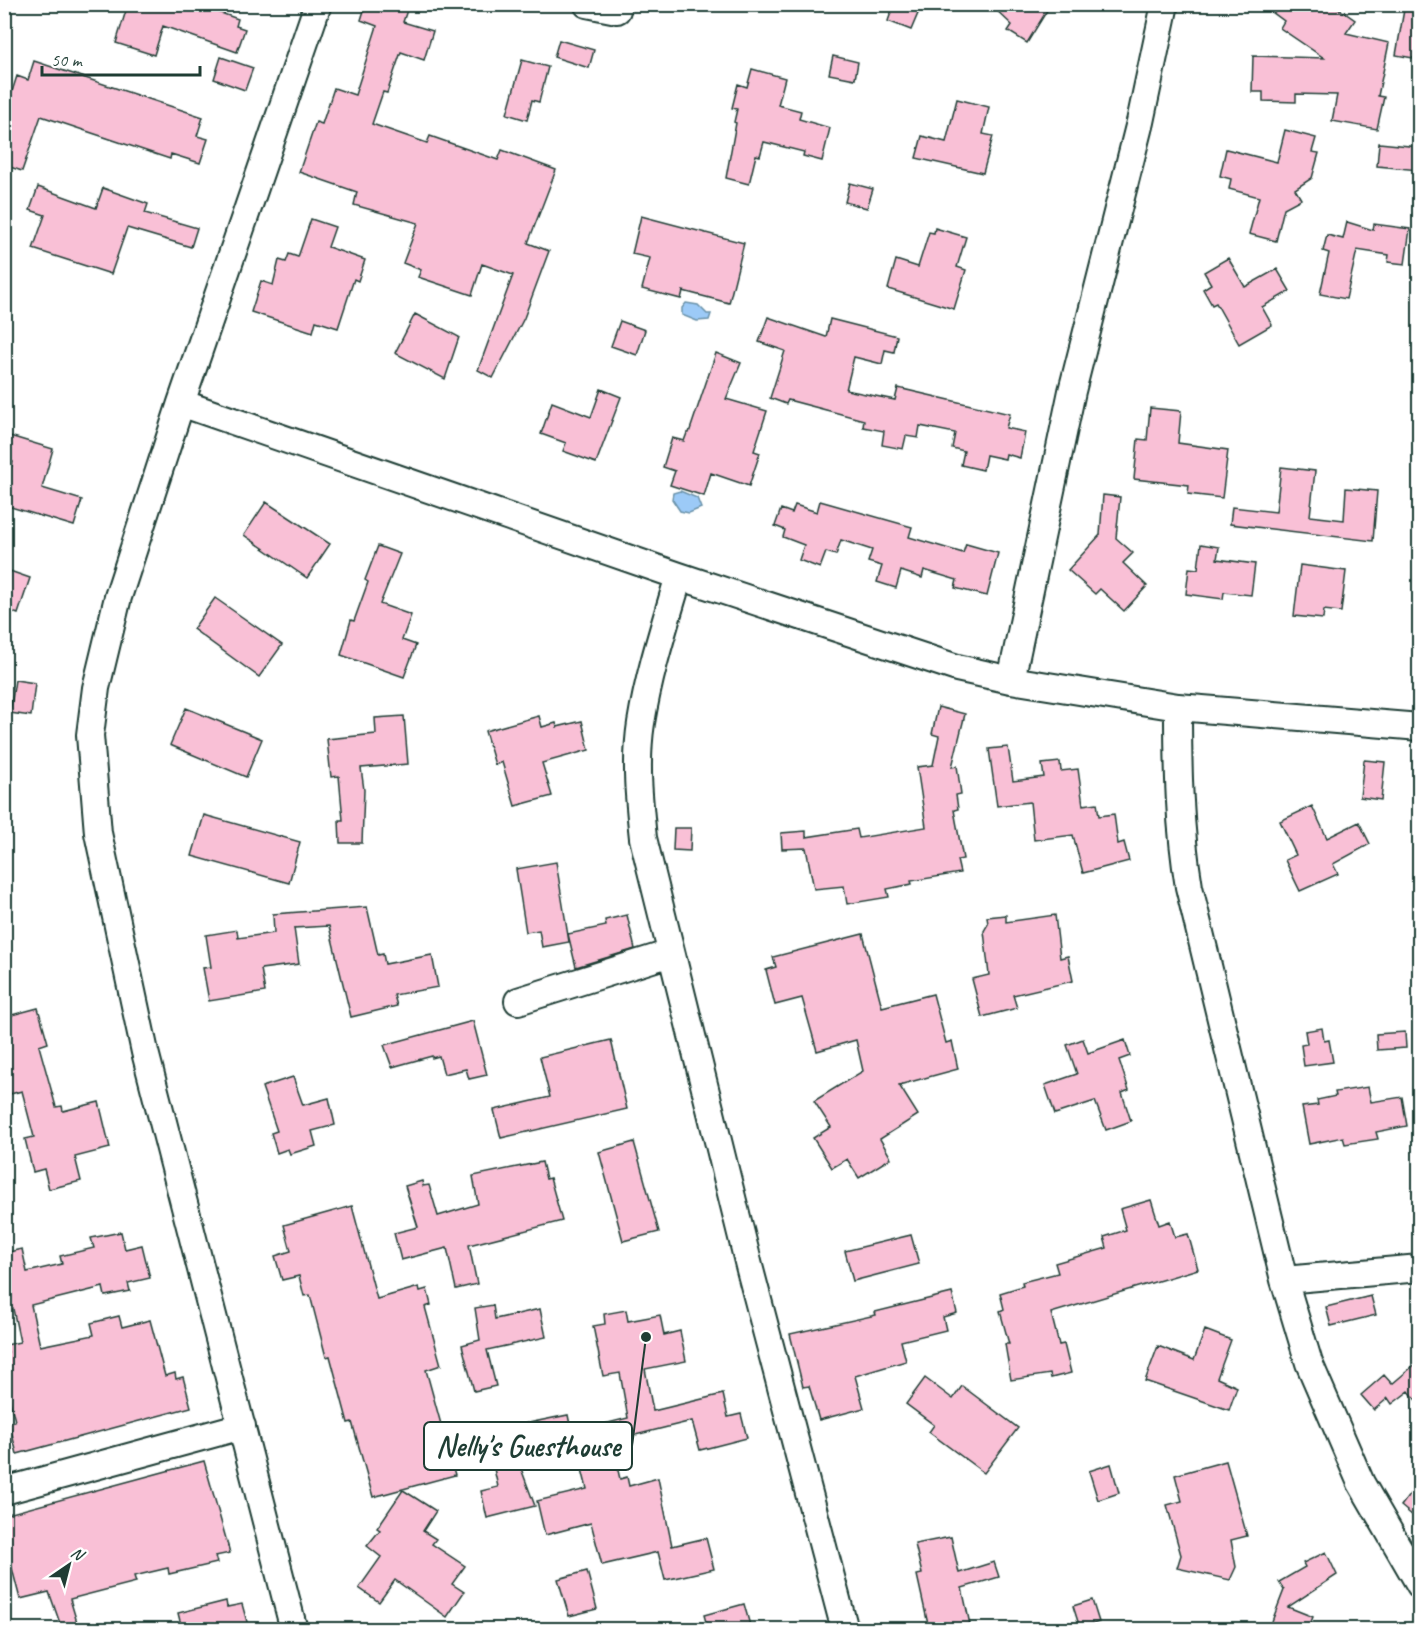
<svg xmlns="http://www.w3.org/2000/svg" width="1424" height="1634" font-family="Caveat,sans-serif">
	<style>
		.water { fill: #9ccaf7; stroke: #6a92a9; stroke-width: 1.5 }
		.building { fill: #f9c0d6; stroke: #1f3d34; stroke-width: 1.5 }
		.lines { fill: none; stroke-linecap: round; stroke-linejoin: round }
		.minor-casing { stroke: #1f3d34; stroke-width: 30 }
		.minor { stroke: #fff; stroke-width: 26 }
		.leader { fill: none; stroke: #1f3d34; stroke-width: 2 }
		.callout-dot { fill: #1f3d34; stroke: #fff; stroke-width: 2 }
		.callout { fill: #fff; stroke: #1f3d34; stroke-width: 2 }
		.callout-label { font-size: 30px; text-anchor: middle; font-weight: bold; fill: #1f3d34 }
	</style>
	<rect width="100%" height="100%" fill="#fff"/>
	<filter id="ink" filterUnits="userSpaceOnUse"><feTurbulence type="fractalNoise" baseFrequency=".0167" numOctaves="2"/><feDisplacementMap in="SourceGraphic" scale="12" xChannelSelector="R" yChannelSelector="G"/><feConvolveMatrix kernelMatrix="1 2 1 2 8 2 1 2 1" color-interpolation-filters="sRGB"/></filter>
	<g filter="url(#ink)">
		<!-- water -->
		<path class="water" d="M686,303L698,305L707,314H711L709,320L697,321L682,315V308Z
			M680,491L697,498L701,508L689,513L680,511L672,499L673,493Z"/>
		<!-- building -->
		<path class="building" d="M128,4H217L215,11L238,19L236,26L245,29L237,52L163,26L154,55L116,43Z
			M366,4H409L403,22L433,31L424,60L401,52L387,93L383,92L372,124L427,143L430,136L498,160L502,150L556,170L528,243L549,251L524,318L493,378L478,370L513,275L482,264L472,295L418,277L421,270L403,263L418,223L354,205L357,192L299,172L316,122L322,124L334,88L355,95L377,26L361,20Z
			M894,4H922L911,30L888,21Z
			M990,4H1051L1027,43L1008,31L1012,25Z
			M1261,4H1332L1355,20L1346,33L1389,43L1378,96L1384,97L1377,129L1332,121L1337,95L1296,94V102L1263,101V92H1252L1253,56L1324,58L1280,28L1284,21Z
			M1405,4H1419V59L1396,55Z
			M559,40L594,50L589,68L554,57Z
			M833,56L858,62L855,79L829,74Z
			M221,57L253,68L245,90L214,79Z
			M522,60L548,67L539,102L532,100L527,120L507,114Z
			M34,61L203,117L197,136L208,139L200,163L171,154L170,159L41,116L22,171L4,165V116L17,76L28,80Z
			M752,69L785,78L778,105L801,111L799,119L830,128L822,161L803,156L804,152L764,142L760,156L756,155L749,184L726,178L736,123L734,122L737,109L732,108L738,84L747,87Z
			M957,99L989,107L983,134L993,136L983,173L916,158L922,136L946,142Z
			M1285,130L1316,138L1312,152L1319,153L1312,178L1295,189L1301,199L1284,208L1276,241L1249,234L1259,197L1229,189L1231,179L1220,176L1226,149L1277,162Z
			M1379,143L1419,147V170L1377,166Z
			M850,183L873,189L867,208L845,202Z
			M38,187L96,208L103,188L148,204L145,213L197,228L191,247L127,228L111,274L33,249L45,215L30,210Z
			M641,216L744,243L729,303L683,291L681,299L642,289L650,258L632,254Z
			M311,219L335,227L328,247L365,260L358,281L354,279L338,328L316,321L313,332L251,312L261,281L273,285L279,260L286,262L289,254L298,257Z
			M1347,222L1373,230L1374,224L1410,229L1405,264L1388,262L1389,255L1357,250L1346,299L1320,294L1329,253L1323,251L1327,235L1343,239Z
			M935,228L966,237L957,267L966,270L954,309L888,289L896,260L918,267L929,232L934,233Z
			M1228,258L1245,287L1277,269L1290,291L1262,307L1272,325L1239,344L1216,303L1212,305L1203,289L1211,284L1204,272Z
			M415,314L459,337L445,379L395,353Z
			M768,317L826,337L830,319L897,336L894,352L885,350L882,364L854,357L846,390L895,400L898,388L1010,414L1006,428L1025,432L1020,458L1006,454L1005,459L986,455L983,470L961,465L964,451L952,448L955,433L920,426L918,438L906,436L903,449L882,445L884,431L863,427L864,420L788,400L786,404L770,398L785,351L759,342Z
			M620,321L645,330L637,355L611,346Z
			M716,353L741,363L726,399L767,411L754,451L760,453L749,486L711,473L704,496L670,485L675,471L663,467L672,438L684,441L687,433H689Z
			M601,389L621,397L596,463L563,451L566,443L541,434L552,402L591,417Z
			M1150,408L1181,411L1178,443L1228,450L1222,498L1188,494L1189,485L1134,479L1138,439L1147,440Z
			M10,436L53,449L42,488L82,500L74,526L4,505V490L13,462L4,460Z
			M1281,467L1315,471L1310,516L1344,520L1346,488L1377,491L1373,541L1230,524L1232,507L1276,512Z
			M1103,495L1120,497L1116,538L1133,553L1123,563L1147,586L1124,611L1100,589L1095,594L1068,570L1100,535Z
			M820,501L912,527L909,537L963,553L966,544L998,553L987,596L955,588L957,580L924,570L922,578L901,571L896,588L877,582L882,566L868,562L872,550L841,540L836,555L826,552L820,568L799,560L804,545L783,537L785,530L775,526L781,509L792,513L795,505L817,512Z
			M266,502L330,544L307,578L244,535Z
			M1201,544L1219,547L1217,559L1255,564L1251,595L1224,592L1223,599L1186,594L1189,568L1198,569Z
			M378,546L400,554L380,604L411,615L402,640L416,645L404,677L341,655L351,620L354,621L368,582L365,580Z
			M1300,565L1346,571L1341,612L1324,610L1323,619L1294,616Z
			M4,569L30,578L18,614L4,609Z
			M215,598L282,645L259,677L193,629Z
			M15,680L35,683L31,716L10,713Z
			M938,707L965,714L952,767L957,766L961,794L956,795L958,809L954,810L963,859L957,860L960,873L911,881L912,884L887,889L889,897L847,904L844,886L814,889L806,848L782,849L781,833L806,831V837L857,829L859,838L926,827L917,767L933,765L939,736L932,734Z
			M186,708L262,739L246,777L170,745Z
			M404,716L408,764L361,768L364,790L362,843H340L339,820H343L339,776L331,777L327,739L376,734L375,718Z
			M539,716L542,727L556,723L557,727L582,721L589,750L542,763L552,796L515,806L502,762L495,765L485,731Z
			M1008,747L1013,781L1044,777L1042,764L1060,762L1061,771L1078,769L1083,805L1097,803L1099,816L1114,814L1118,844L1124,842L1129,861L1083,873L1073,835L1034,840L1030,802L997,806L989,749Z
			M1364,760L1385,762L1381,800L1360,797Z
			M1312,806L1327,838L1359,822L1370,844L1333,864L1338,874L1300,891L1285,860L1296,855L1280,821Z
			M204,815L300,842L289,883L192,856Z
			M674,828H691L690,851L673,850Z
			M556,862L569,942L542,947L539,930L526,932L516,869Z
			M367,907L378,955L383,954L385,964L432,955L438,987L394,995L397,1006L351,1017L329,926L294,928L299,964L261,969L265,992L209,1001L203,968L211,967L206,935L237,930L238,938L274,933L273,914Z
			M627,915L635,949L576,967L568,934L606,926L605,920Z
			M1006,915V922L1055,915L1060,958L1068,956L1073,981L1013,995L1017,1008L982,1017L972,979L989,975L984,931L988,924L987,917Z
			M863,934L882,1007L933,994L946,1043L952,1041L958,1069L899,1085L918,1115L880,1139L891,1158L859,1178L847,1159L832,1168L813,1138L831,1127L814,1101L863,1071L856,1040L817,1051L802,998L775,1005L766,970L776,967L773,957Z
			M38,1008L48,1043L39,1046L56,1107L62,1106L63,1111L99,1102L110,1148L75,1157L81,1181L49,1189L44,1169L33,1172L25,1139L34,1137L22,1091L10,1094L4,1072V1017Z
			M473,1021L487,1075L469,1079L466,1069L444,1074L439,1056L432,1058V1056L392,1067L384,1045Z
			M1322,1028L1324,1041L1329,1040L1333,1062L1304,1066L1301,1045L1307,1044L1305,1031Z
			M1405,1032L1406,1048L1377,1050L1376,1034Z
			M1083,1039L1088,1053L1125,1040L1130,1056L1119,1060L1129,1090L1122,1093L1131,1121L1106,1130L1095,1101L1055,1114L1045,1085L1077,1074L1067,1045Z
			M611,1040L627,1109L501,1138L494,1110L550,1097L540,1057Z
			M293,1077L303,1105L329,1098L335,1125L312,1131L316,1146L290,1154L288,1149L277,1153L271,1133L277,1131L262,1087Z
			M1368,1087L1371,1102L1402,1097L1407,1126L1376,1132L1378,1139L1345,1144L1343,1137L1309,1144L1302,1107L1318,1105L1317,1100L1336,1096L1335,1092Z
			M634,1142L659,1232L623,1241L599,1152Z
			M542,1162L546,1179L550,1178L562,1221L469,1245L477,1284L456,1289L447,1248L401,1260L394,1233L418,1227L405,1186L422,1181L423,1186L429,1185L438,1216L478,1204L473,1176Z
			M1151,1200L1159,1225L1170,1221L1175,1237L1188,1234L1198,1269L1051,1313L1059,1345L1064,1344L1071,1373L1051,1378L1050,1374L1011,1380L1005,1344H1009L1000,1311L1004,1309L1000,1293L1023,1286L1022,1282L1058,1273L1055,1263L1107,1248L1104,1237L1126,1230L1120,1209Z
			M352,1206L377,1299L419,1287L420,1291L427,1289L431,1305L425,1307L441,1365L426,1370L455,1475L373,1497L352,1422L348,1423L330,1356L326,1357L310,1295L304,1296L299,1276L282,1280L275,1256L291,1251L284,1225Z
			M121,1232L125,1249L142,1245L150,1278L128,1283L130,1291L105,1296L103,1287L31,1305L40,1346L94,1335L91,1323L119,1316L122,1327L150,1320L165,1376L175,1373L176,1379L183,1377L191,1407L17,1454L9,1422L15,1421L4,1378V1354L8,1353L6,1345L20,1342L13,1309L4,1311V1253L22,1249L27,1272L62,1264L60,1256L94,1248L91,1238Z
			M911,1235L919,1264L853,1281L845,1251Z
			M952,1293L957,1313L943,1317L946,1330L901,1341L906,1361L855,1376L864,1408L819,1420L809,1386L803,1387L790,1334L876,1315L875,1312Z
			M1371,1296L1376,1315L1331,1326L1326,1307Z
			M493,1305L495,1319L540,1309L546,1337L487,1350L496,1386L474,1391L462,1345L480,1340L475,1308Z
			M626,1310L628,1321L660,1315L664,1335L680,1331L686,1361L645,1369L653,1411L723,1394L728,1417L741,1414L747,1438L700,1450L692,1421L611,1441L620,1479L627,1477L629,1486L658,1478L672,1546L706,1538L714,1569L665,1580L658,1552L602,1565L591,1523L545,1535L537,1501L587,1489L576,1445L607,1436L604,1424L628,1418L620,1373L603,1376L593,1326L605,1324L604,1314Z
			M1205,1330L1231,1340L1217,1378L1237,1387L1229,1410L1145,1381L1158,1346L1194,1360Z
			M1419,1361V1404L1409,1391L1392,1404L1388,1398L1374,1410L1361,1395L1384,1375L1392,1384Z
			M925,1378L953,1399L962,1386L1018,1428L984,1473L929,1432L934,1425L906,1404Z
			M568,1415L576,1454L559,1459L556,1448L516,1455L535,1506L487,1518L481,1491L498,1487L491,1455L500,1453L494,1430Z
			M204,1461L230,1553L215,1556L217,1563L169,1574L168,1568L134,1576L136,1582L70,1599L79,1629H62L49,1592L20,1599L8,1553L4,1554V1515Z
			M1226,1461L1247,1536L1231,1540L1236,1567L1230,1580L1177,1568L1181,1555L1167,1505L1182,1501L1175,1475Z
			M1111,1464L1119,1493L1098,1500L1089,1471Z
			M1419,1482V1521L1401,1506Z
			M403,1490L436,1511L423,1531L436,1539L432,1544L465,1566L452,1584L464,1592L447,1617L395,1580L379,1602L359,1588L381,1557L367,1546L380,1530L377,1528Z
			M951,1537L959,1573L994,1562L999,1577L962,1588L971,1629H929L917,1575L922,1574L915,1544Z
			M1326,1552L1337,1575L1288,1607L1313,1617L1308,1629H1269L1284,1590L1279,1582L1305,1567L1303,1563Z
			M587,1571L597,1609L569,1616L558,1579Z
			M1092,1600L1099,1622L1080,1628L1073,1606Z
			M226,1601L227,1607L242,1604L249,1629H182L178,1613Z
			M744,1604L751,1629H708L704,1615Z"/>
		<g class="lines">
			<!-- minor casing -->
			<g class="minor-casing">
				<path id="minor" d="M587,4L617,10
					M181,403L679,576L957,668L1011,680L1178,707L1420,727
					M679,576C665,624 649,673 641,723C635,762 639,800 643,838L749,1266L845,1630
					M1011,680L1072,391L1140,122L1165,4
					M1178,707C1178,768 1179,827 1189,887L1284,1280L1309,1363L1361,1483L1420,1585
					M518,1001L671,953
					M1284,1280L1420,1268
					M4,1491L242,1426
					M294,1630L145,1052L98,833L90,735L96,688L118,597L181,403L318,4"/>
			</g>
			<!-- minor -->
			<use href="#minor" class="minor"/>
		</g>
	</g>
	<!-- callouts -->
	<path class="leader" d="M646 1337L632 1446"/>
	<circle class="callout-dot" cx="646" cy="1337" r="6"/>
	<rect class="callout" x="424" y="1422" width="208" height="48" rx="6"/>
	<g class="callout-label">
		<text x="528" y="1456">Nelly's Guesthouse</text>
	</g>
	<!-- margin -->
	<rect width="1424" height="1634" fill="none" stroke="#fff" stroke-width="24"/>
	<rect x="12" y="12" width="1400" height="1610" fill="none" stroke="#1f3d34" stroke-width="2" filter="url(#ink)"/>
	<!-- north arrow -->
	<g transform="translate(69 1565) rotate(35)" stroke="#ffffff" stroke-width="4.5" paint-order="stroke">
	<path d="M0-4.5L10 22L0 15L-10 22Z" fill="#1f3d34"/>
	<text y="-9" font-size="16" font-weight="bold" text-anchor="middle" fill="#1f3d34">N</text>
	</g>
	<!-- scale -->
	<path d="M42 66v9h158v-9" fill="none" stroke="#1f3d34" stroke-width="3"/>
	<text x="51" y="66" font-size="18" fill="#1f3d34" stroke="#ffffff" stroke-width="4.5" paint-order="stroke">50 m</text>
</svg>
